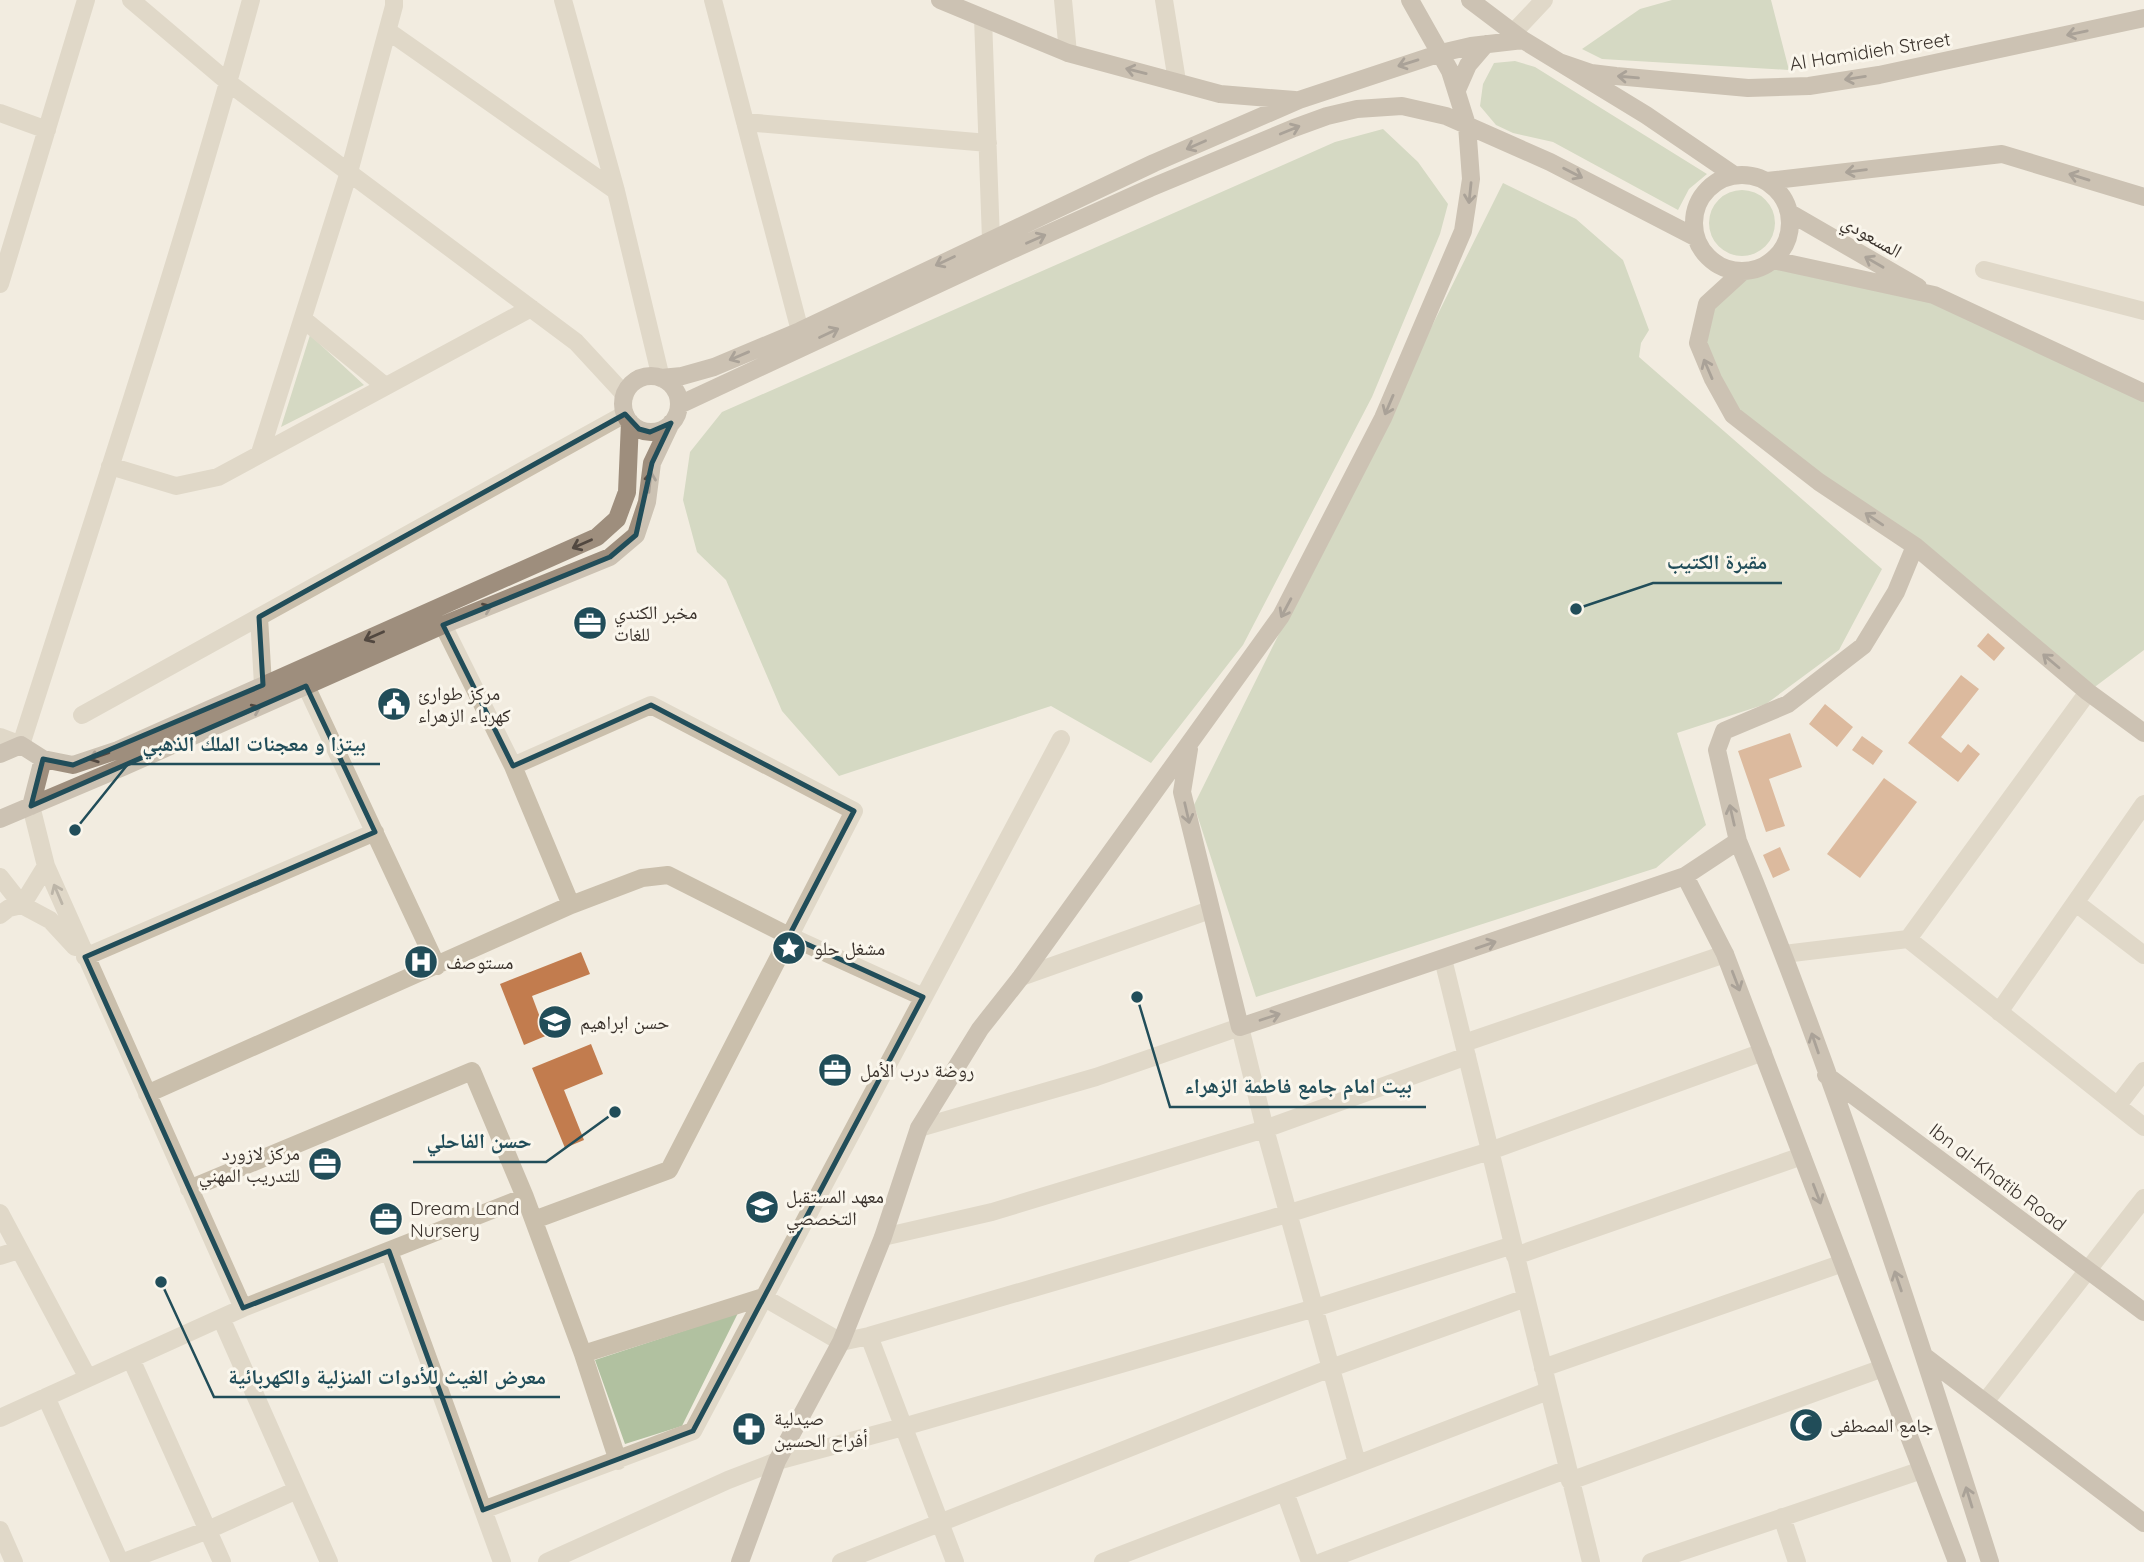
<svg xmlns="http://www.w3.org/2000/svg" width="2144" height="1562" font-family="Quicksand,'Noto Naskh Arabic',sans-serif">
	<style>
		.green { fill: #b1c1a0 }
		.building { fill: #c27c4e }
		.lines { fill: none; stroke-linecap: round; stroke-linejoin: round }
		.street { stroke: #cabfac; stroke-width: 18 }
		.secondary { stroke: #9e8e7d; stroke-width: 18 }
		.oneway { stroke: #524840 }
		.oneway2 { stroke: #7a7165 }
		.marked { fill: none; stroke: #214d59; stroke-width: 5; stroke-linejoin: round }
		.labels { text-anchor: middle; stroke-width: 6; stroke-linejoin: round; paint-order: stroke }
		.street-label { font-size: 19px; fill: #39312b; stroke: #faf6ec }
		.poi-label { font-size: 19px; fill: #39312b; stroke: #faf6ec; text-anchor: start }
		.leader { fill: none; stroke: #214d59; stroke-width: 2.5 }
		.callout-dot { fill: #214d59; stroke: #faf6ec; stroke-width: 2.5 }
		.callout-label { font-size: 21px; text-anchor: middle; font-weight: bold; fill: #214d59; stroke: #faf6ec; stroke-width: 6; stroke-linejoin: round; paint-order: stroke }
	</style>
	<rect width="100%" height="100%" fill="#f2ece0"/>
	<!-- green -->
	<path class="green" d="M1672,0H1771L1789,70L1602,59L1582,49L1640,9Z
		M1515,61L1535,67L1707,174L1689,189L1678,210L1553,142L1513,133L1496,125L1480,106L1483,84L1494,63Z
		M1383,129L1418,162L1448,204L1440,234L1372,397L1243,645L1151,763L1051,706L839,776L782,711L726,580L697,552L683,500L690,452L722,412L1335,142Z
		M1503,183L1576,219L1623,260L1649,330L1641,343L1639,357L1882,569L1839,650L1766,704L1677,733L1706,825L1656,868L1256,997L1194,805Z
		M1709 223a33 33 0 1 1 66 0a33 33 0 1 1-66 0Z
		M1773,260L1934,295L2144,393V650L2088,692L1733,415L1698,343L1707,304L1750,271Z
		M310,335L364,385L281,427Z
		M738,1313L682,1426L625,1444L595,1360Z"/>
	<!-- building -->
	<path class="building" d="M1988,633L2005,648L1994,661L1977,646Z
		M1961,675L1979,689L1941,737L1961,753L1968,744L1980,754L1958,782L1908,743Z
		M1825,704L1853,727L1837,747L1809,724Z
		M1790,733L1802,767L1769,779L1785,826L1766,832L1738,751Z
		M1862,736L1883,751L1873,765L1852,750Z
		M1884,778L1917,802L1860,878L1827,854Z
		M1780,847L1790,870L1773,878L1763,855Z
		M581,952L590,974L532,996L541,1020L549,1017L555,1032L524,1045L500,984Z
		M591,1044L603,1074L564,1090L584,1140L565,1148L532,1068Z"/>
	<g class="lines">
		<!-- street -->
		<path class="street" d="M131,0L229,83L576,342L625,395
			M563,0L616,191L661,378
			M713,0L800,331
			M1063,0L1068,53
			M1164,0L1177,81
			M983,18L991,240
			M388,31L616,191
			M1513,33L1544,0
			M0,113L47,130
			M745,122L988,143
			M1984,270L2144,311
			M0,284L86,0
			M303,319L385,386
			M260,453L349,172L394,6V0
			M110,466L176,486L218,477L531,308
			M443,625L513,766L571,905
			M263,685L259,617L625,414
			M306,686L437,966
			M82,715L259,617
			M0,737L21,745C100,497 183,250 251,0
			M513,766L651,705L854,811L669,1170L534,1220
			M31,806L46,866L243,1308
			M0,877L22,905L50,920L75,947
			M2076,903L2144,955
			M0,915L9,908L22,905L46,866
			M1908,939L2144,1127
			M1784,954L1908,939L2088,692
			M85,957L375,832
			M1443,959L1591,1562
			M1021,977L1210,910
			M1999,1012L2144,804
			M1464,1043L1725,954
			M147,1094L571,905L642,878L668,875L789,936L923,997
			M2118,1105L2144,1071
			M919,1128L1096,1077L1240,1027L1265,1129L1357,1463
			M189,1189L472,1071L525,1197L583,1354L618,1461
			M0,1213L88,1378
			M883,1237L992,1212L1265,1129L1467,1056
			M389,1251L502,1562
			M0,1256L19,1250
			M1515,1256L1802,1156
			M221,1318L329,1562
			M869,1336L955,1562
			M583,1354L763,1297L841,1342L869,1336L1290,1213L1490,1151L1763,1052
			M131,1359L222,1562
			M1543,1368L1843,1263
			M46,1397L120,1562
			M1985,1402L2144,1198
			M0,1418L243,1308L525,1197
			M1570,1481L1883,1368
			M1285,1492L1310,1562
			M483,1510L693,1431L1061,739
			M1782,1517L1797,1562
			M0,1530L14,1562
			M124,1562L208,1530L297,1490
			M547,1562L728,1480L777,1461L903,1427L1315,1308L1513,1245
			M841,1562L1331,1368L1526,1298
			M1103,1562L1548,1391
			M1322,1562L1568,1469
			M1651,1562L1922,1470"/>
		<!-- secondary -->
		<path class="secondary" d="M940,0L1068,53L1220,94L1295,100
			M1470,0L1523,40L1646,115L1734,175
			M1559,62L1591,73L1616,76L1748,88L1809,86L1879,75L2144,18
			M1457,90L1468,65L1486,44
			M1694 223a48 48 0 1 1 96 0a48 48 0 1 1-96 0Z
			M1767,181L2002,154L2144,197
			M1790,213L1918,287
			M1773,260L1934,295L2144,393
			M1742,272L1707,304L1698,343L1713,379L1733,415L1819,482L1915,546L2088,692L2144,733
			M623 404a28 28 0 1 1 56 0a28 28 0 1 1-56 0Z
			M661,378L682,376L714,367L800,331L1154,163L1299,100L1441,53L1471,46L1523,40
			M679,405L996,257L1150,188L1294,128L1327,116L1357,109L1402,106L1446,116L1550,162L1695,237
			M1189,749L1182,792L1240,1027L1685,876L1738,841L1717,750L1724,731L1788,704L1863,646L1896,592L1915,546
			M0,754L21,745L43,759L31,806
			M43,759L73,765L118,750L597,537L617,519L627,492L630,422
			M0,819L123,767L443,625L610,557L636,535L647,502L652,463L671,423
			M1738,841C1835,1076 1913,1319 1990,1562
			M1685,876L1725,954L1957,1562
			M1826,1075L2144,1312
			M1924,1356L2144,1523
			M740,1562L777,1461L841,1342L883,1237L919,1128L980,1029L1021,977L1281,616L1383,418L1463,231L1471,179L1467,125L1450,71L1410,0"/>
	</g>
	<!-- one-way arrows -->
	<defs><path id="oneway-shaft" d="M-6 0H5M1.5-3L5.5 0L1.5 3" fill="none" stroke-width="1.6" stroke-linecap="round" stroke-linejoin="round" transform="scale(1.75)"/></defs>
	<g class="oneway">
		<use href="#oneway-shaft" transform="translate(2077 33) rotate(168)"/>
		<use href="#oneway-shaft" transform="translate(1408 63) rotate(163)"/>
		<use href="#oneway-shaft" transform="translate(1136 71) rotate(-166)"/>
		<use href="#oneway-shaft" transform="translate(1628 77) rotate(-175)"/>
		<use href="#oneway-shaft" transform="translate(1855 78) rotate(171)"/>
		<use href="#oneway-shaft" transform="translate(1290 130) rotate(-22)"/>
		<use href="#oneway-shaft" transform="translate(1196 145) rotate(156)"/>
		<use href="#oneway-shaft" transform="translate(1856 171) rotate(173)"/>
		<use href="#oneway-shaft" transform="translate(1573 173) rotate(27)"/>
		<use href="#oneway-shaft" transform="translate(2079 177) rotate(-163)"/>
		<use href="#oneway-shaft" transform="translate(1470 193) rotate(96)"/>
		<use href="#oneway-shaft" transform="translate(1036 239) rotate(-24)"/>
		<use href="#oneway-shaft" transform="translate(945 261) rotate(155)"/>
		<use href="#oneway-shaft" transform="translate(1874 262) rotate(-150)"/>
		<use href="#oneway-shaft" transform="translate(829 333) rotate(-25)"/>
		<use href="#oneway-shaft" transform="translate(739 356) rotate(157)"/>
		<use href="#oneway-shaft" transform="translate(1708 369) rotate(-113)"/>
		<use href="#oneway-shaft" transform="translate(1389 405) rotate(113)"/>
		<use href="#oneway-shaft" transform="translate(650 482) rotate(-84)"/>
		<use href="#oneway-shaft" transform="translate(1874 519) rotate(-146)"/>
		<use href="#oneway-shaft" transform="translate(582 544) rotate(156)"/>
		<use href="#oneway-shaft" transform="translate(1286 608) rotate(118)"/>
		<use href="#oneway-shaft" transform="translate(482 610) rotate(-22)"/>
		<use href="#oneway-shaft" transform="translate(374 636) rotate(156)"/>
		<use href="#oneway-shaft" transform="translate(2051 661) rotate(-140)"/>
		<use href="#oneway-shaft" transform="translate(251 711) rotate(-24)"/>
		<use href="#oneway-shaft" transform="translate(99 756) rotate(161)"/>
		<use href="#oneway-shaft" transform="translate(1187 813) rotate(77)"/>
		<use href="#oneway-shaft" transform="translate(1732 815) rotate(-103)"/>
		<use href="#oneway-shaft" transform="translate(1486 945) rotate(-19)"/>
		<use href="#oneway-shaft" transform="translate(1736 981) rotate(69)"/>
		<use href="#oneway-shaft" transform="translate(1270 1017) rotate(-18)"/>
		<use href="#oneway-shaft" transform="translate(1815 1043) rotate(-109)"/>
		<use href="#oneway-shaft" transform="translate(1817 1194) rotate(69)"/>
		<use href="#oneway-shaft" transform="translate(1898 1281) rotate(-109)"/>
		<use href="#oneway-shaft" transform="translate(1969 1497) rotate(-107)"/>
	</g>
	<use class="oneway2" href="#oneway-shaft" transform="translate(58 894) rotate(-113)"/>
	<!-- marked area -->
	<path d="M0 0H2144V1562H0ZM625,414L639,429L650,432L671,423L652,463L636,535L610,557L443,625L513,766L651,705L854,811L789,936L923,997L693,1431L483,1510L389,1251L243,1308L85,957L375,832L306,686L31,806L43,759L73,765L263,685L259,617Z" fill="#f2ece0" fill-opacity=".55" fill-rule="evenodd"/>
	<path class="marked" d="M625,414L639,429L650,432L671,423L652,463L636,535L610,557L443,625L513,766L651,705L854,811L789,936L923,997L693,1431L483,1510L389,1251L243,1308L85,957L375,832L306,686L31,806L43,759L73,765L263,685L259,617Z"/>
	<!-- icons -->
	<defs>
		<g id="office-disc" transform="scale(1.75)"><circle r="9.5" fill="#214d59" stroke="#faf6ec"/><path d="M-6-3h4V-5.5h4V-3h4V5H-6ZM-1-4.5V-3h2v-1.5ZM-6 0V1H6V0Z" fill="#fff"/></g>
		<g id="civic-disc" transform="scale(1.75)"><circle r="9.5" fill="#214d59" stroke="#faf6ec"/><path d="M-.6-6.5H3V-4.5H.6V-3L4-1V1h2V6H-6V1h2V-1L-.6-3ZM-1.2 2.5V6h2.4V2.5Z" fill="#fff"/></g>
		<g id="sight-disc" transform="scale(1.75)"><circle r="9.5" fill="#214d59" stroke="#faf6ec"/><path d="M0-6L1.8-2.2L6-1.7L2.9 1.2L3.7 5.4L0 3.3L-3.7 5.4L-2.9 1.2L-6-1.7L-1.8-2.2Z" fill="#fff"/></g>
		<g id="hospital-disc" transform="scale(1.75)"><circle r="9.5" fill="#214d59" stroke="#faf6ec"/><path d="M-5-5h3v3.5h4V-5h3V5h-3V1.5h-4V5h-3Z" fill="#fff"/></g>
		<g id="school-disc" transform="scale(1.75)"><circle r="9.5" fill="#214d59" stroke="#faf6ec"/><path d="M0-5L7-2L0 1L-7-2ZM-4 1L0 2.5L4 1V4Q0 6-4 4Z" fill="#fff"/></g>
		<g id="mosque-disc" transform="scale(1.75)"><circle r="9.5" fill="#214d59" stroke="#faf6ec"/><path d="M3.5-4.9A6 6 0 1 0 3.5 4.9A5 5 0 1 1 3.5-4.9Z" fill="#fff"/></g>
		<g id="pharmacy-disc" transform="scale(1.75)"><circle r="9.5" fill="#214d59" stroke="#faf6ec"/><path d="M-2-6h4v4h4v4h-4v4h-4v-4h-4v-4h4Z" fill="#fff"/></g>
	</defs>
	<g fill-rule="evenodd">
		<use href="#office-disc" x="590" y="623"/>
		<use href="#civic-disc" x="394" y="704"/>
		<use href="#sight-disc" x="789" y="948"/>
		<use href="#hospital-disc" x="421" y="962"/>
		<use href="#school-disc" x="555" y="1022"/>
		<use href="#office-disc" x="835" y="1070"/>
		<use href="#office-disc" x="325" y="1164"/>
		<use href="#school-disc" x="762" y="1207"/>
		<use href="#office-disc" x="386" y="1219"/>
		<use href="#mosque-disc" x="1806" y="1425"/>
		<use href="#pharmacy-disc" x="749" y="1429"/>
	</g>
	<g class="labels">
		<!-- street labels -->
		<g class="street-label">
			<text transform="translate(1870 51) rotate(-9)" y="7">Al Hamidieh Street</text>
			<text transform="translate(1872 236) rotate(30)" y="7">المسعودي</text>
			<text transform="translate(1998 1177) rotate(37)" y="7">Ibn al-Khatib Road</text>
		</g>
		<!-- poi labels -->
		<g class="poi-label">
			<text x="614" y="619">مخبر الكندي<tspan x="614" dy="22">للغات</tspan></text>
			<text x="418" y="700">مركز طوارئ<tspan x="418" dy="22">كهرباء الزهراء</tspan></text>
			<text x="814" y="955">مشغل حلو</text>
			<text x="446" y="969">مستوصف</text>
			<text x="580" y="1029">حسن ابراهيم</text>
			<text x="860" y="1077">روضة درب الأمل</text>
			<text x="300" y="1160" text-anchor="end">مركز لازورد<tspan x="300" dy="22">للتدريب المهني</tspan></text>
			<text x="786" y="1203">معهد المستقبل<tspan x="786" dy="22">التخصصي</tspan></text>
			<text x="410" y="1215">Dream Land<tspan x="410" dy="22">Nursery</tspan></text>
			<text x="774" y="1425">صيدلية<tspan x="774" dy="22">أفراح الحسين</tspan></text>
			<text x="1830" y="1432">جامع المصطفى</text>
		</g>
	</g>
	<!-- callouts -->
	<path class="leader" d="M1576 609L1653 583H1782M75 830L128 764H380M1137 997L1170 1107H1426M615 1112L546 1162H413M161 1282L214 1397H560"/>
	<g class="callout-dot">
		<circle cx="1576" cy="609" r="7"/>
		<circle cx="75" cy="830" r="7"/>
		<circle cx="1137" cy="997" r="7"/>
		<circle cx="615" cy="1112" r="7"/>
		<circle cx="161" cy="1282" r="7"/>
	</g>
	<g class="callout-label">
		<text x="1717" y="569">مقبرة الكتيب</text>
		<text x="254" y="751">بيتزا و معجنات الملك الذهبي</text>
		<text x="1298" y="1093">بيت امام جامع فاطمة الزهراء</text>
		<text x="479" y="1148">حسن الفاحلي</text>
		<text x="387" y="1384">معرض الغيث للأدوات المنزلية والكهربائية</text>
	</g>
</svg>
